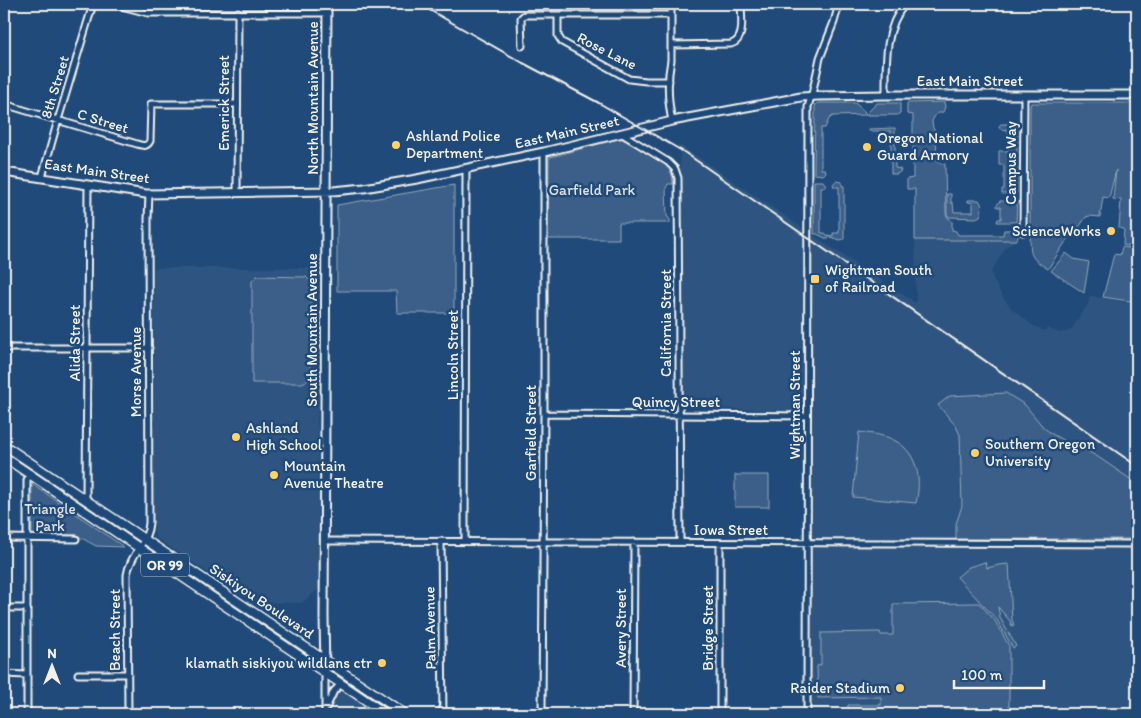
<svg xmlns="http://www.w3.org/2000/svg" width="1141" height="718" font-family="Itim,sans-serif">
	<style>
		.built { fill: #2d5581 }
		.green { fill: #3a5f88; stroke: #97a8b8 }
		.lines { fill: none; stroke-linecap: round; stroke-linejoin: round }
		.street-casing { stroke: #f4f1e8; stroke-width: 9 }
		.secondary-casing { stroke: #f4f1e8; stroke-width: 11 }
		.primary-casing { stroke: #f4f1e8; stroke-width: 11 }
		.street { stroke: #1f4a7a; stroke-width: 5 }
		.secondary { stroke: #1f4a7a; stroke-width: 7 }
		.primary { stroke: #1f4a7a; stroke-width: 8 }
		.rail { stroke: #f4f1e8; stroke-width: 2 }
		.poi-dot { fill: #ffd166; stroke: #1f4a7a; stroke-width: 2 }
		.labels { text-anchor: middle; stroke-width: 5; stroke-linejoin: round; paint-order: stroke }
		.shield { fill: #1f4a7a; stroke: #b4bfc7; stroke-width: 1 }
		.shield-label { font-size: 14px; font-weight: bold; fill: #f4f1e8 }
		.street-label { font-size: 15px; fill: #f4f1e8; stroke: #1f4a7a }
		.poi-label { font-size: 15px; fill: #f4f1e8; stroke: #1f4a7a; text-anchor: start }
		.park-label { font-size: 15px; fill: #e1e2de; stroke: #1f4a7a }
	</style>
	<rect width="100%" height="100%" fill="#1f4a7a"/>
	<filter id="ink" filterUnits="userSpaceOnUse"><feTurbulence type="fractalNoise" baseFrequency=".02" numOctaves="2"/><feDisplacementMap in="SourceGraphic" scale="10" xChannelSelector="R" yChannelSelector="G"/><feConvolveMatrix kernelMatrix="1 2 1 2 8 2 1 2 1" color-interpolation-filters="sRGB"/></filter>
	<g filter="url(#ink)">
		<!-- built -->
		<path class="built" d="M680,145L844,256L916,303L915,240H1016L1006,247L991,272L996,285L1003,297L1011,308L1032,325L1045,331L1047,328L1060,333L1069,331L1072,328L1088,304L1090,296L1137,304V714H812V412L683,407Z
			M154,268H317L318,481L320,494V588L302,603L253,602L231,588L155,537L154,515Z
			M340,690H343L378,714H331L332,699L335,694Z"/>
		<!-- green -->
		<path class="green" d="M944,102L945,107L943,112L936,114L932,121L933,128L936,133L937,161L940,162L941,164H945L946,214L948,218L952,221V230L956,231L958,235H1003L1004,230H1016L1018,232V238L1016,240H915V189H907V179L913,178V115L907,114V103Z
			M820,103H855L865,112L866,115L833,116L829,119L825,128H821V169H825L826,172L823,175L814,174L815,107L816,104Z
			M877,103H900V113L897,115H867L868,112Z
			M1031,103H1134L1135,247L1123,245L1124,229L1119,228L1121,200L1113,199L1116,170L1109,198L1103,197L1100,217L1090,216L1086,217L1073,236L1070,235L1048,269C1028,256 1031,256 1030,234V106Z
			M1001,124H1017V193L1002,194V189H1004V165H999V151H1008V130L1000,129L999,126Z
			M895,128V168L900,169L901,171L897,174H893L891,173V131H869V129Z
			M618,139H622L664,162C670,169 673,175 673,184H668L666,188L667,216L670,220V223H619V239H548L549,158L551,157Z
			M814,181H823L826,185L825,187H821V233H825L827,235L833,236V233H839V187H834L833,184L836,181L842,182V186H844V239L840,240L830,237L827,239L817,234H814Z
			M454,185V313H397L396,291H337V205Z
			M947,194H951V203H953L954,212H973V203L968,202V200H979C983,205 982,211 980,216L976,218L949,217L947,214Z
			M1000,201H1017L1016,222H997L998,219H1001V207H997V205Z
			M1122,247L1135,249V300L1129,301L1103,297L1114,254L1120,255Z
			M1066,253L1074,259L1089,262L1084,293L1051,271Z
			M257,276L306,277L311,282L310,379L302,383H252V281Z
			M1006,393L1025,405L1044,428L1052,434L1073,446L1087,451L1098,457L1136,483L1137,533L1135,537L1133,539H956V524L962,506L960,435L956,426L938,405L950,396Z
			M859,432C867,433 875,434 883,436C915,444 923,474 916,503L853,497Z
			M735,475H769V507H735Z
			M32,484L124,547L96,546L76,535H32Z
			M985,562L987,568L999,565L1009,564L1012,620L1014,625L1012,626L1010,621L998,607L1000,618L1016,646L1013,648L997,620L957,577L969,567Z
			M979,603L995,621L1009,646V714H848V705H881V697L818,698L817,666L821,665V633L880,632L881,635H893V604Z"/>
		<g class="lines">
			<!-- street casing -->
			<g class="street-casing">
				<path id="street" d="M114,4L148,13H327
					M162,4V13
					M671,4V60C667,80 668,102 672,121
					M558,15V36L562,42L629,79L646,81H669
					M671,45L731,44C746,40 741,17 741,4
					M522,46L521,18L524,15H670
					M886,95C886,65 884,28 905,4
					M4,104L137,144C143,146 147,147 150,141L151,104H237
					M621,133L668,162L675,169L678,178L680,542
					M42,177L58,120L93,4
					M4,187L5,172
					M237,193L238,12
					M1023,232L1024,95
					M4,348H149
					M544,414L807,416
					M86,501L88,185
					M4,538L76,539
					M325,541L1137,544
					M441,541L443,714
					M465,541L466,169
					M720,543V714
					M4,608H27
					M4,674L26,675
					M78,674H128
					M327,706L334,691L341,684
					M27,714V480L30,474
					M128,714L127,575C130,554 148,543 149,523L148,219L149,194
					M325,714V673
					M542,714L544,414V152
					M633,714L634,542
					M807,714L808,107L813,90L820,58L834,22L839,4"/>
			</g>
			<!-- secondary casing -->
			<g class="secondary-casing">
				<path id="secondary" d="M4,172L146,194L333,191L364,188L417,179L544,152L672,121L801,97L818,96L886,95H1137
					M325,673L324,616L327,4"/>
			</g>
			<!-- primary casing -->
			<g class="primary-casing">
				<path id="primary" d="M4,445L405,714
					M4,457L386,714"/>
			</g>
			<!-- street -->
			<use href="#street" class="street"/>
			<!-- secondary -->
			<use href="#secondary" class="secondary"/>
			<!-- primary -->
			<use href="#primary" class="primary"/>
			<!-- rail -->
			<path class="rail" d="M419,4L523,63L599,103L684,152L1137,466"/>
		</g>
	</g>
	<!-- markers -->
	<g class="poi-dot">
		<circle cx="396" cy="145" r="5"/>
		<circle cx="867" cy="147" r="5"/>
		<circle cx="1111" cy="231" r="5"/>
		<rect x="810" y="274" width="10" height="10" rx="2.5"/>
		<circle cx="236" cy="437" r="5"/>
		<circle cx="975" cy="453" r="5"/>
		<circle cx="274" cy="475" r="5"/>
		<circle cx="382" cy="663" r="5"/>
		<circle cx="900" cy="688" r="5"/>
	</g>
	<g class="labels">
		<!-- shield labels -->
		<rect class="shield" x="141" y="553.5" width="48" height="23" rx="4"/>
		<g class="shield-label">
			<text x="165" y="570">OR 99</text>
		</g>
		<!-- street labels -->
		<g class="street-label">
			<text transform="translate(607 51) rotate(27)" y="5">Rose Lane</text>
			<text x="970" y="86">East Main Street</text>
			<text transform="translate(55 87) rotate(-73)" y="5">8th Street</text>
			<text transform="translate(313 98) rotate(-90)" y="5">North Mountain Avenue</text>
			<text transform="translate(224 103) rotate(-90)" y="5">Emerick Street</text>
			<text transform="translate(103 121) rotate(17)" y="5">C Street</text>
			<text transform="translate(567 132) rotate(-13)" y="5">East Main Street</text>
			<text transform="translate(1011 163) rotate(-90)" y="5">Campus Way</text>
			<text transform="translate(97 171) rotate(8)" y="5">East Main Street</text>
			<text transform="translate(666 323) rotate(-90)" y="5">California Street</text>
			<text transform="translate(312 330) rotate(-90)" y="5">South Mountain Avenue</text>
			<text transform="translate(75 343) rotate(-90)" y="5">Alida Street</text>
			<text transform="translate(453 355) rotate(-90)" y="5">Lincoln Street</text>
			<text transform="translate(136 372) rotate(-90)" y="5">Morse Avenue</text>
			<text x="676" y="407">Quincy Street</text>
			<text transform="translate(795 405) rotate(-90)" y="5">Wightman Street</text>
			<text transform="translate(531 433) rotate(-90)" y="5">Garfield Street</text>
			<text x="731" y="535">Iowa Street</text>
			<text transform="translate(262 601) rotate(34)" y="5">Siskiyou Boulevard</text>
			<text transform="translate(430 628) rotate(-91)" y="5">Palm Avenue</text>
			<text transform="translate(621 628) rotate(-90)" y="5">Avery Street</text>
			<text transform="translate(708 628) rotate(-90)" y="5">Bridge Street</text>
			<text transform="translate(115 630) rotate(-90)" y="5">Beach Street</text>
		</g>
		<!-- poi labels -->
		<g class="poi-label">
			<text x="406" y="141">Ashland Police<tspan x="406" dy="17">Department</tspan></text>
			<text x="877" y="143">Oregon National<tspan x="877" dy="17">Guard Armory</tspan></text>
			<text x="1101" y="236" text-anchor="end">ScienceWorks</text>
			<text x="825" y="275">Wightman South<tspan x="825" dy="17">of Railroad</tspan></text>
			<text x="246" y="433">Ashland<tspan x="246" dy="17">High School</tspan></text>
			<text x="985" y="449">Southern Oregon<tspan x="985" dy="17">University</tspan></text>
			<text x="284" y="471">Mountain<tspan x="284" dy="17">Avenue Theatre</tspan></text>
			<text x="372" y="668" text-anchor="end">klamath siskiyou wildlans ctr</text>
			<text x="890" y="693" text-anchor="end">Raider Stadium</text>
		</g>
		<!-- park labels -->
		<g class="park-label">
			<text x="592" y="195">Garfield Park</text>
			<text x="50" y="514">Triangle<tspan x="50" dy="17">Park</tspan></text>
		</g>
	</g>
	<!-- margin -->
	<rect width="1141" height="718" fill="none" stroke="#1f4a7a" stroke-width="20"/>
	<rect x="10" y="10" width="1121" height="698" fill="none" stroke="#f4f1e8" stroke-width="2" filter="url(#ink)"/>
	<!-- north arrow -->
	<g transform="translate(52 666)" stroke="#1f4a7a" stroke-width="4" paint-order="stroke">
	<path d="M0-4L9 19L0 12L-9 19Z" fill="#f4f1e8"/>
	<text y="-8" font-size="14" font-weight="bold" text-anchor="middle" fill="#f4f1e8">N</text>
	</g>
	<!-- scale -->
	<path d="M954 680v8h90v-8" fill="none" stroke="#f4f1e8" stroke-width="2.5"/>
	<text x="961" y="680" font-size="15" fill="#f4f1e8" stroke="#1f4a7a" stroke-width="4" paint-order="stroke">100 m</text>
</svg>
